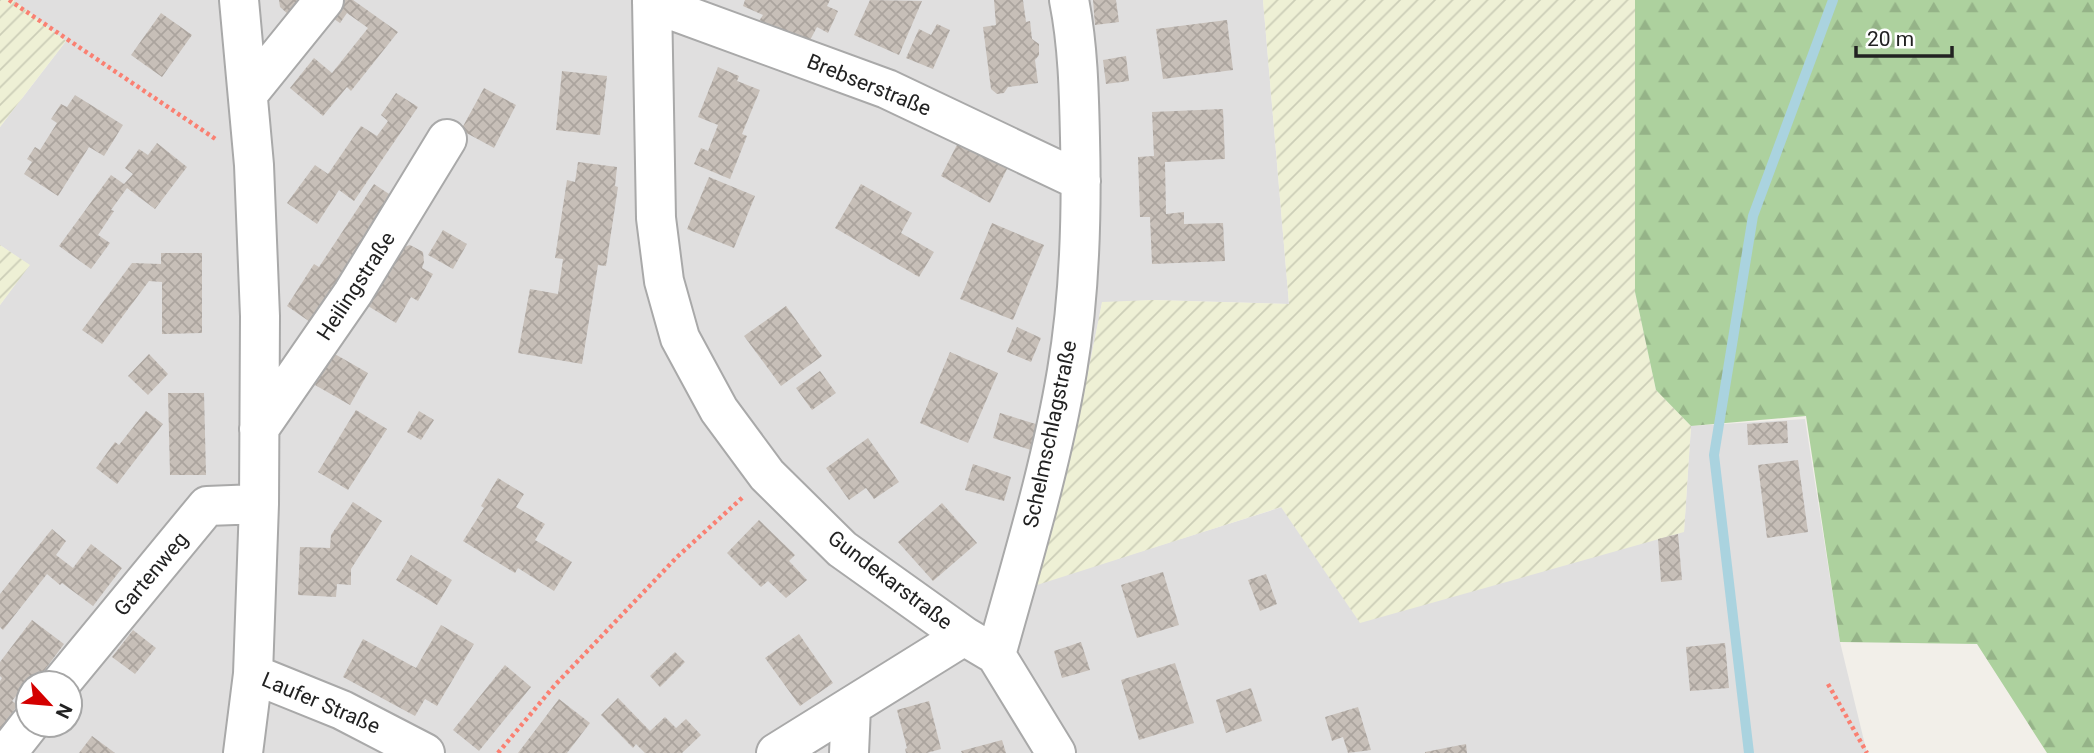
<svg xmlns="http://www.w3.org/2000/svg" width="2094" height="753" font-family="Roboto,sans-serif">
	<style>
		.residential { fill: #e0dfdf; fill-rule: evenodd }
		.farmland { fill: url(#farmland-furrows) }
		.forest { fill: url(#forest-firs) }
		.lines { fill: none; stroke-linecap: round; stroke-linejoin: round }
		.stream { stroke: #aad3df; stroke-width: 10 }
		.building { fill: url(#building-cross-hatch) }
		.minor-casing { stroke: #a9a9a9; stroke-width: 42 }
		.path { stroke: #fa8072; stroke-width: 4.5; stroke-dasharray: 3.5 3.5; stroke-linecap: butt }
		.minor { stroke: #fff; stroke-width: 38 }
		.labels { text-anchor: middle; stroke-width: 7; stroke-linejoin: round; paint-order: stroke }
		.street-label { font-size: 21px; fill: #222; stroke: #fff }
	</style>
	<defs>
		<pattern id="farmland-furrows" width="10" height="10" patternUnits="userSpaceOnUse" patternTransform="scale(1.75)"><rect width="10" height="10" fill="#eef0d5"/><path d="M-1 1l2-2M0 10L10 0M9 11l2-2" fill="none" stroke="#ccceb7"/></pattern>
		<pattern id="forest-firs" width="22" height="20" patternUnits="userSpaceOnUse" patternTransform="scale(1.75)"><rect width="22" height="20" fill="#add19e"/><path d="M5 1l3.5 6h-7zM16 11l3.5 6h-7z" fill="#95b388"/></pattern>
		<pattern id="building-cross-hatch" width="8" height="8" patternUnits="userSpaceOnUse" patternTransform="scale(1.75)"><rect width="8" height="8" fill="#c7bfb8"/><path d="M0 0l8 8M0 8l8-8" fill="none" stroke="#aba49e"/></pattern>
	</defs>
	<rect width="100%" height="100%" fill="#f2efe9"/>
	<!-- residential -->
	<path class="residential" d="M13,0H1263L1289,304L1153,300L1102,303L1079,418L1037,584L1282,507L1684,532L1691,426L1805,419L1840,642L1867,753H0V305L29,265L0,245V127L66,41ZM28,683H70V725H28Z"/>
	<!-- farmland -->
	<path class="farmland" d="M0,0H13L66,41L0,127Z
		M1263,0H1635V292L1656,390L1691,426L1684,532L1360,623L1281,507L1037,585L1079,418L1102,302L1153,300L1289,304Z
		M0,245L30,265L0,305Z"/>
	<!-- forest -->
	<path class="forest" d="M1635,0H2094V753H2047L1977,644L1840,642L1806,416L1691,426L1656,390L1635,292Z"/>
	<g class="lines">
		<!-- stream -->
		<path class="stream" d="M1749,753L1714,455L1753,216L1833,0"/>
	</g>
	<!-- building -->
	<path class="building" d="M279,0H315L297,22L280,7Z
		M335,0H353L398,32L351,91L347,87L323,116L290,88L314,58L332,73L368,28L347,13L340,23L325,13Z
		M745,0H830L827,6L838,11L828,33L817,27L808,44L759,21L763,15L743,6Z
		M870,0L922,1L899,55L854,35Z
		M994,0H1023L1026,22L1030,21L1032,39L1039,44V55L1035,60L1038,83L1008,87L1004,93L997,94L991,89L983,27L996,25Z
		M1093,0H1116L1119,22L1095,25Z
		M161,13L192,35L162,77L131,55Z
		M1227,20L1233,70L1163,79L1156,29Z
		M937,24L950,30L933,69L906,58L919,29L931,35Z
		M1126,56L1129,81L1106,84L1103,60Z
		M718,67L739,76L737,81L760,90L742,134L747,136L730,179L694,164L701,148L708,151L718,125L698,117Z
		M562,71L607,76L600,135L556,130Z
		M484,88L516,105L494,148L461,130Z
		M396,93L418,107L354,201L339,190L317,224L287,203L315,165L328,174L361,126L377,136L388,121L381,115Z
		M75,95L123,125L104,156L89,147L58,196L24,174L32,162L27,159L35,147L40,150L57,123L51,119L61,104L67,107Z
		M1223,109L1225,159L1165,162L1166,214L1184,212V224L1223,223L1225,261L1152,264L1150,217H1140L1138,157L1154,156L1152,112Z
		M960,139L1008,167L990,203L941,176Z
		M157,143L187,167L155,209L127,188L111,210L114,211L98,235L110,243L91,269L59,246L111,175L124,184L133,174L125,168L139,149L148,155Z
		M578,162L617,167L615,186L618,187L606,266L598,265L582,364L518,353L530,289L558,294L563,259L555,258L567,180L575,182Z
		M709,177L755,196L734,248L687,229Z
		M374,184L398,200L316,326L287,306L314,264L319,267Z
		M861,184L912,213L901,233L934,252L919,277L835,228Z
		M992,223L1044,245L1013,320L960,299Z
		M443,230L467,244L453,269L428,255Z
		M410,245L423,252L424,262L422,268L433,274L418,301L411,297L396,323L363,303L400,248Z
		M161,253H202V333L162,334V282L149,281L102,344L82,330L132,263L161,264Z
		M786,306L822,356L781,386L744,336Z
		M1017,327L1041,338L1031,362L1007,352Z
		M950,352L998,373L968,443L920,423Z
		M333,353L368,373L350,405L315,385Z
		M149,354L168,374L148,395L128,376Z
		M820,371L836,393L812,410L796,388Z
		M168,393H204L206,475H170Z
		M356,410L387,429L348,490L318,472Z
		M146,411L163,424L117,484L96,468L115,442L119,445Z
		M419,411L434,420L421,440L407,432Z
		M1000,413L1039,425L1031,450L993,438Z
		M1787,421L1788,443L1748,445L1747,424Z
		M868,438L899,482L874,499L866,488L849,500L826,468Z
		M1798,460L1808,532L1767,538L1758,465Z
		M973,464L1011,477L1004,501L965,490Z
		M498,478L524,494L516,507L545,524L535,540L572,562L554,591L518,568L515,573L463,541L484,508L481,506Z
		M353,502L382,521L351,569V585L337,584L336,597L298,595L300,547L330,548L331,535Z
		M942,503L977,543L933,581L898,542Z
		M759,520L795,555L789,561L807,580L786,598L768,581L761,587L727,553Z
		M52,529L66,541L56,555L73,568L91,544L122,568L93,606L62,583L60,585L47,574L3,630L0,627V594Z
		M1678,534L1682,580L1661,582L1658,539Z
		M411,555L452,580L437,605L396,580Z
		M1163,572L1179,625L1137,638L1121,585Z
		M1266,574L1277,604L1260,611L1248,580Z
		M32,620L64,644L35,683H28L26,695L20,691L12,701L18,705L0,729V681L2,678L0,676V662Z
		M441,625L474,644L437,706L425,699L415,716L343,677L363,639L416,668Z
		M133,630L156,648L135,674L112,657Z
		M799,634L833,683L800,706L765,658Z
		M1081,642L1090,670L1062,678L1054,651Z
		M1725,643L1729,688L1690,691L1686,647Z
		M675,652L685,662L660,687L650,676Z
		M1175,663L1194,723L1139,740L1121,680Z
		M505,665L531,687L479,751L453,730Z
		M1251,688L1262,721L1226,733L1216,700Z
		M618,698L650,731L665,717L676,728L686,719L701,735L682,753H645L636,744L633,748L601,715Z
		M559,699L590,723L567,753H518Z
		M929,701L941,749L927,753H906L905,749L907,748L897,710Z
		M1358,707L1371,750L1348,753L1343,737L1332,741L1325,717Z
		M92,736L115,753H79Z
		M1002,740L1006,753H962L961,751Z
		M1466,744L1467,753H1425V752Z"/>
	<g class="lines">
		<!-- minor casing -->
		<g class="minor-casing">
			<path id="minor" d="M239,0L254,165L260,316L259,504L253,674L243,753
				M652,0L656,218L664,281L680,338L719,410L767,475L842,549L964,636L996,655L1056,753
				M652,3L887,89L1081,181
				M248,94L324,0
				M259,429L353,293L447,139
				M996,655C1022,561 1051,467 1067,371C1080,295 1082,215 1080,138C1079,92 1078,45 1069,0
				M253,674L342,710L425,753
				M61,683L207,506L259,504
				M7,753L29,725
				M776,753L964,636
				M849,753L851,707"/>
		</g>
		<!-- path -->
		<path class="path" d="M9,0L217,140
			M1828,684L1867,753
			M498,753L555,685L677,557L743,497"/>
		<!-- minor -->
		<use href="#minor" class="minor"/>
	</g>
	<g class="labels">
		<!-- street labels -->
		<g class="street-label">
			<text transform="translate(869 85) rotate(22)" y="7">Brebserstraße</text>
			<text transform="translate(356 286) rotate(-57)" y="7">Heilingstraße</text>
			<text transform="translate(1050 434) rotate(-78)" y="7">Schelmschlagstraße</text>
			<text transform="translate(151 574) rotate(-50)" y="7">Gartenweg</text>
			<text transform="translate(890 580) rotate(37)" y="7">Gundekarstraße</text>
			<text transform="translate(321 703) rotate(23)" y="7">Laufer Straße</text>
		</g>
	</g>
	<!-- north arrow -->
	<g transform="translate(49 704) rotate(116)"><circle r="33" fill="#ffffff" stroke="#a7a7a7" stroke-width="2"/>
	<path d="M0-5L12 26L0 18L-12 26Z" fill="#d40000"/>
	<text y="-10" font-size="19" font-weight="bold" text-anchor="middle" fill="#222222">N</text>
	</g>
	<!-- scale -->
	<path d="M1856 46v10h96v-10" fill="none" stroke="#222222" stroke-width="3.5"/>
	<text x="1867" y="46" font-size="21" fill="#222222" stroke="#ffffff" stroke-width="5" paint-order="stroke">20 m</text>
</svg>
